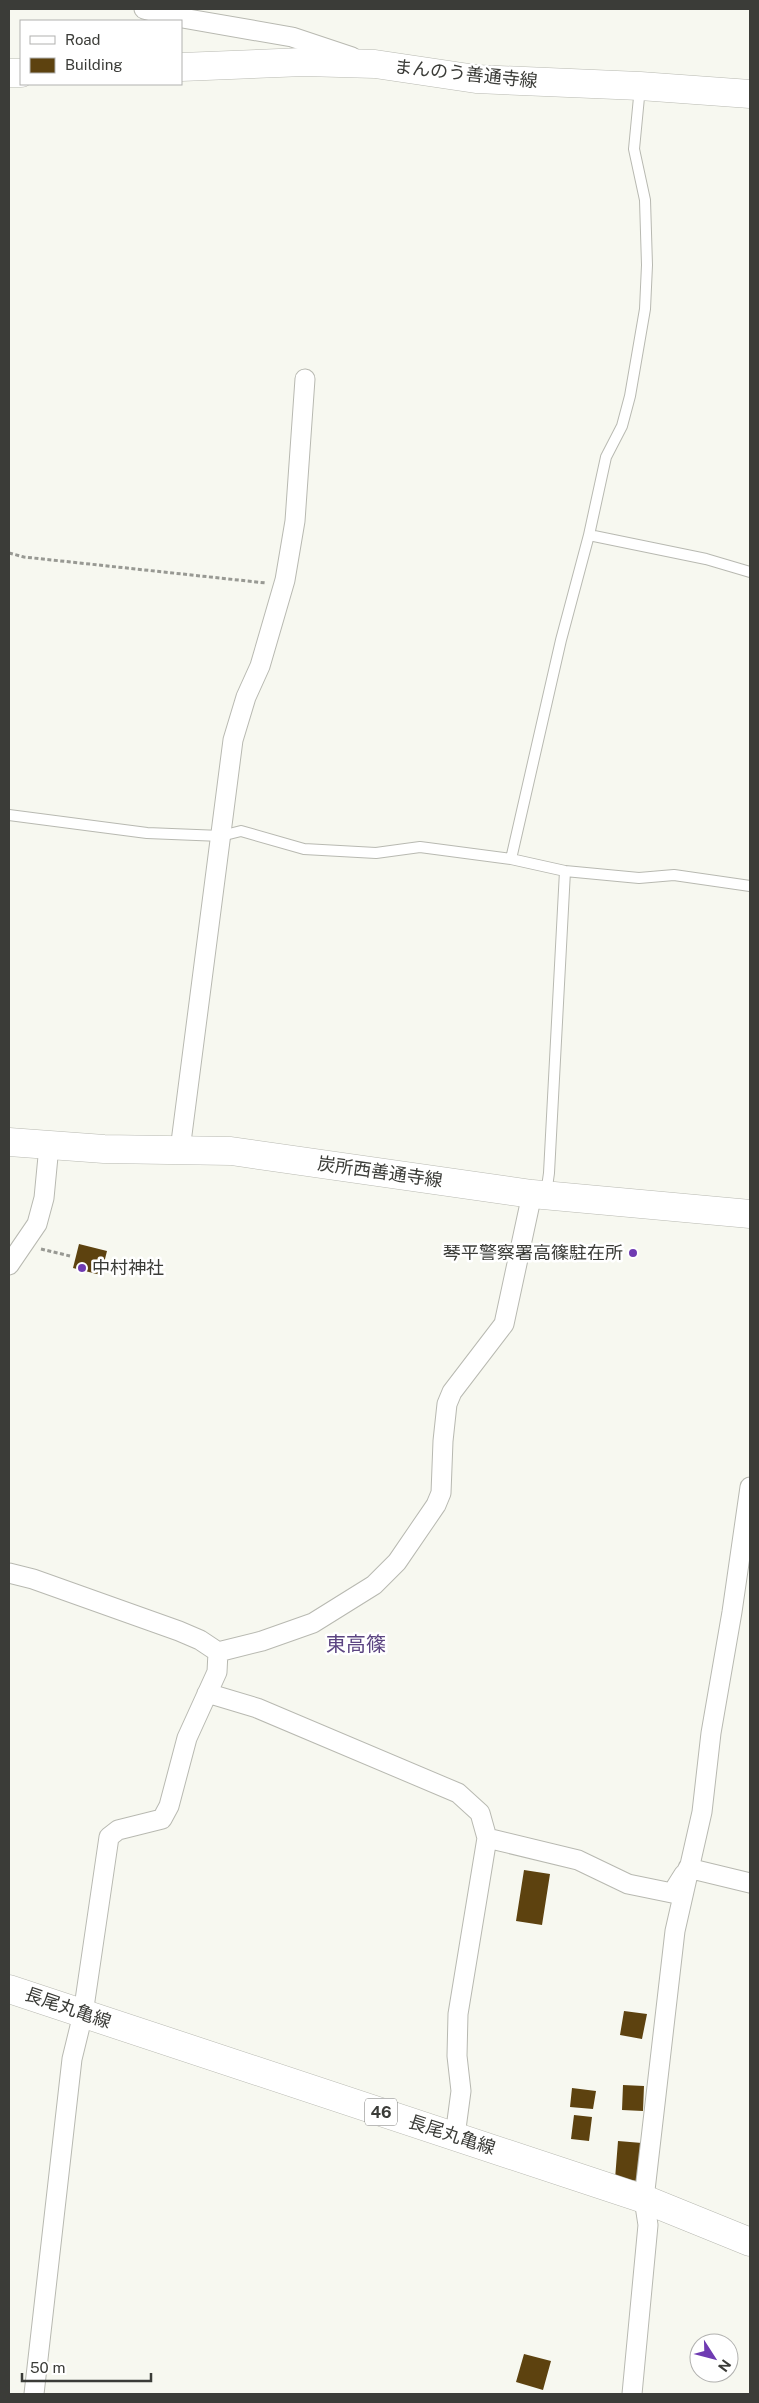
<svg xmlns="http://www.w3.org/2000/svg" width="759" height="2403" font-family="'Public Sans','Noto Sans JP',sans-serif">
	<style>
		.building { fill: #5d420f }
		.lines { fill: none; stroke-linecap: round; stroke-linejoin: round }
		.lane-casing { stroke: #b8b9b1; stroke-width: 12 }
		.street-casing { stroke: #b8b9b1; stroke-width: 21 }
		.secondary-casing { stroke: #b8b9b1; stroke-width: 29 }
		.primary-casing { stroke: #b8b9b1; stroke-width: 29 }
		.path { stroke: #989993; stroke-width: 3; stroke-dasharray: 4 2.5; stroke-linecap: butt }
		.lane { stroke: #fff; stroke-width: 10 }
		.street { stroke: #fff; stroke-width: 19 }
		.secondary { stroke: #fff; stroke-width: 28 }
		.primary { stroke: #fff; stroke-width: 28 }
		.poi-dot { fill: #6f3bb2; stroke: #fff; stroke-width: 2 }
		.labels { text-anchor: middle; stroke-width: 5; stroke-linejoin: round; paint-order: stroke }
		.shield { fill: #fff; stroke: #767674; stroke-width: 1 }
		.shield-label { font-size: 16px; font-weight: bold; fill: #3b3c38 }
		.street-label { font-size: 18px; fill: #3b3c38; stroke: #fff }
		.poi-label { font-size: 18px; fill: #3b3c38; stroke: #fff; text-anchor: end }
		.quarter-label { font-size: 20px; fill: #5b4481; stroke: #fff }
	</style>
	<rect width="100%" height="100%" fill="#f7f8f0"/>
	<!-- building -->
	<path class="building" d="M79,1244L107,1251L101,1275L73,1268Z
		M524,1870L550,1874L542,1925L516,1921Z
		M624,2011L647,2014L642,2039L620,2035Z
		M623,2085L644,2086L643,2111L622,2110Z
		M572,2088L596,2091L593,2109L570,2107Z
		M574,2115L592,2117L589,2141L571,2139Z
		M618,2141L642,2143L639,2181L615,2179Z
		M524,2354L551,2361L543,2390L516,2382Z"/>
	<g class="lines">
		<!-- lane casing -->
		<g class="lane-casing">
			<path id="lane" d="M640,87L634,149L645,200L647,265L645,309L630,396L622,426L606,457L589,535L561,640L511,859L565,871L639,878L674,875L750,886
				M589,535L706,559L750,572
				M9,815L147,833L221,836L241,831L304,849L376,853L420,847L511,859
				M546,1194L549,1173L565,871"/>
		</g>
		<!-- street casing -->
		<g class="street-casing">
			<path id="street" d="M144,9L171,16L292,37L352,57
				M180,1150L233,740L246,697L260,666L285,580L295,521L305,379
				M9,1265L37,1224L44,1198L49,1146
				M9,1573L33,1579L179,1631L200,1640L218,1652L262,1641L313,1623L374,1585L397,1562L436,1505L441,1493L443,1441L447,1404L452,1392L504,1324L532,1194
				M207,1693L257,1708L458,1793L480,1813L487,1838L578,1860L628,1884L672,1893L684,1874
				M688,1868L750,1883
				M455,2136L461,2091L457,2056L458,2014L487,1838
				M34,2394L72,2059L83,2014L109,1837L118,1830L162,1819L169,1806L187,1738L217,1672L218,1652
				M632,2394L648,2225L644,2199L675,1931L702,1812L711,1733L732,1612L750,1487"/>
		</g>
		<!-- secondary casing -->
		<g class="secondary-casing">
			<path id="secondary" d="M181,67L304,62L375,64L476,79L640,86L750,94
				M9,73H21
				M9,1142L104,1149L231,1151L532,1194L750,1214"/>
		</g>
		<!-- primary casing -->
		<g class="primary-casing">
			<path id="primary" d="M9,1989L644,2199L750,2242"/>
		</g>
		<!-- path -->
		<path class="path" d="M9,553L24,557L266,583
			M41,1249L70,1256"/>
		<!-- lane -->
		<use href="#lane" class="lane"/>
		<!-- street -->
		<use href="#street" class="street"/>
		<!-- secondary -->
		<use href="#secondary" class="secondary"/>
		<!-- primary -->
		<use href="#primary" class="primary"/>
	</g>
	<!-- markers -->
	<g class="poi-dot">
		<circle cx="633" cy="1253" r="5"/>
		<circle cx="82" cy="1268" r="5"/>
	</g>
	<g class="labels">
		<!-- shield labels -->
		<rect class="shield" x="365" y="2098.5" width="32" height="27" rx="4"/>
		<g class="shield-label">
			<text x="381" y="2118">46</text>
		</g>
		<!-- street labels -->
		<g class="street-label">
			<text transform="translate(466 74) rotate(6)" y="6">まんのう善通寺線</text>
			<text transform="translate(380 1172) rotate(8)" y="6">炭所西善通寺線</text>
			<text transform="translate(68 2008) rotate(19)" y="6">長尾丸亀線</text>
			<text transform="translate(452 2135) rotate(18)" y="6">長尾丸亀線</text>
		</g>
		<!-- poi labels -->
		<g class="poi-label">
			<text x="623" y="1259">琴平警察署高篠駐在所</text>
			<text x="92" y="1274" text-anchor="start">中村神社</text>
		</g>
		<!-- quarter labels -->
		<g class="quarter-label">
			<text x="356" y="1651">東高篠</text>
		</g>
	</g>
	<!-- border -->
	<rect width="759" height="2403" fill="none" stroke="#3b3c38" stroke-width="20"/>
	<!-- legend -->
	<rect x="20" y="20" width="162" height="65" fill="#ffffff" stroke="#b1b1af"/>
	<rect x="30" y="36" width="25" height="8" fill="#ffffff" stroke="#b1b1af"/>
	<text x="65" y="45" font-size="15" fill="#3b3c38">Road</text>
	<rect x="30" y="58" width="25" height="15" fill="#5d420f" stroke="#b1b1af"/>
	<text x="65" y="70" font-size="15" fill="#3b3c38">Building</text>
	<!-- north arrow -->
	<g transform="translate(714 2358) rotate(126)"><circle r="24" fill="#ffffff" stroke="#b1b1af"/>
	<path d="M0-4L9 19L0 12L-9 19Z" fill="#6f3bb2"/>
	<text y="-8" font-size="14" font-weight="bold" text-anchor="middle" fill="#3b3c38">N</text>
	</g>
	<!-- scale -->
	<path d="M22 2373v8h129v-8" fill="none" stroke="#3b3c38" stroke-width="2.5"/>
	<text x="30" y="2373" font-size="15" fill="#3b3c38" stroke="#ffffff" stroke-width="4" paint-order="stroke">50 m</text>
</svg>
